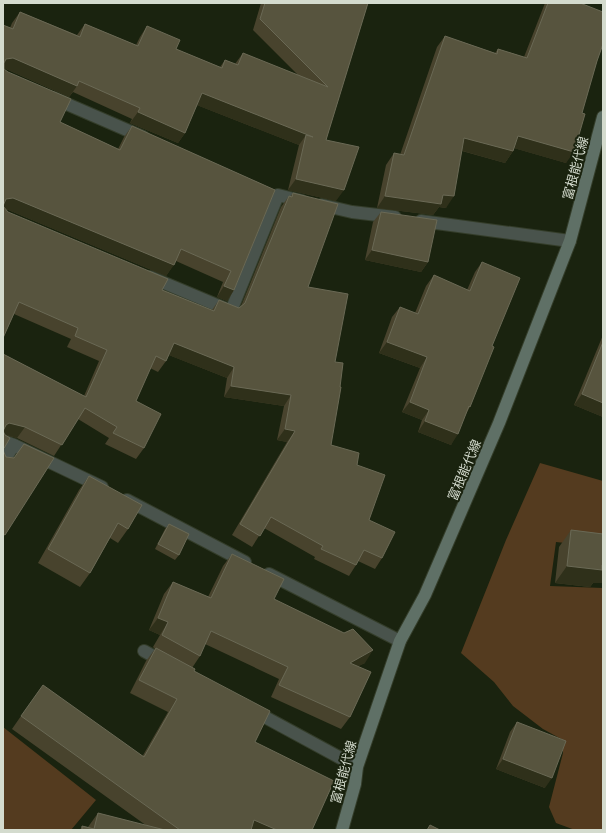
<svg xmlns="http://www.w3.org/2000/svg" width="606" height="833" font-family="'Archivo Narrow','Noto Sans JP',sans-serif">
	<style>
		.green { fill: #543b1f }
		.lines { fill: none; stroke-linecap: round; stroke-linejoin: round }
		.street-casing { stroke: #343d2a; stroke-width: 14 }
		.secondary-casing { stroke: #343d2a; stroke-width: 14 }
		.street { stroke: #49534c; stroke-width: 12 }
		.secondary { stroke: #5f7066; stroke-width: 12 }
		.wall { fill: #48432d }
		.shaded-wall { fill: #2f301a }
		.building { fill: #57543e; stroke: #6a6955 }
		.labels { text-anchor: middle; stroke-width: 4; stroke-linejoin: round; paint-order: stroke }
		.street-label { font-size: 13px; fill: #d4dbce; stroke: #1a230f }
	</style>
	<rect width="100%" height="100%" fill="#1a230f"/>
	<!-- green -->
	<path class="green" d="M540,463L603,481V547L556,542L550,586L603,588V830H575L556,823L549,807L563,753V740L543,729L513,706L494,682L461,653L506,540Z
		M3,727L96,800L71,830H3Z"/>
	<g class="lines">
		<!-- street casing -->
		<g class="street-casing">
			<path id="street" d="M53,98L143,137
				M322,205L352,212L395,217
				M421,221L570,241
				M150,277L231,311L278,195L302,201
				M3,441L14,445L102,487
				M3,462L14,445
				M127,500L245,562
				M269,574L400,641
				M144,651L164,662
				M252,710L357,767"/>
		</g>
		<!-- secondary casing -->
		<g class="secondary-casing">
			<path id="secondary" d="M342,830L355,784L357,767L400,641L425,595L499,423L570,241L603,117"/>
		</g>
		<!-- street -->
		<use href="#street" class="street"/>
		<!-- secondary -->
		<use href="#secondary" class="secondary"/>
	</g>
	<!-- wall -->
	<path class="wall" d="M261,3H368L326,140L336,201L288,190L299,145L197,105L185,133L178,143L130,123L132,119L73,92L69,97L6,69H4L60,122L118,149L124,137L132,126L275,190L234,290L227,301L217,297L223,282L176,261L166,276L6,209L8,212L162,290L212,310L219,300L239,308L241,306L281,207L289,196L290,197L293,193L308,287L335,362L331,445L357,465L369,520L382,558L375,569L358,561L356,565L349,576L314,559L315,557L264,528L252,547L232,535L287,442L277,440L284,406L224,397L227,378L169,355L166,361L158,372L150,368L136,401L144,448L136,459L105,444L109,438L78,419L54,456L17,438L5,435L3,450L6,457L54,458L3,537V354L84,396L99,361L67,347L71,339L14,314L3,338V25L10,28L12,23L20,12L77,35L85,24L136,45L140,37L147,26L176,49L220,67L225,60L235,64L243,53L298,75L253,30Z
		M545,3H580L597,61L566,163L514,148L513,151L505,163L462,151L446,208L439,207L433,215L377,208L386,165L394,153L400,155L437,47L445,36L495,53L498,49L524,57Z
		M381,212L428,262L421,272L365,260L373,222Z
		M482,262L492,346L470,407L467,412L451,445L418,432L422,420L402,412L420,368L379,353L392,317L400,307L415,313L426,286L434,275L467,290L475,272Z
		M603,335V417L574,405Z
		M89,476L128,529L118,543L110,538L90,573L80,587L38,563L79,490Z
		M169,524L179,555L175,560L155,549L165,529Z
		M571,530L603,534V583H593L590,587L555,583L559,547Z
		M232,554L274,599L365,663L358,666L350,717L341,729L271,697L279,679L205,644L200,656L192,668L255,742L312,830H80L82,826L88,827L98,813L147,826L12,729L21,716L142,757L168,712L130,693L146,661L155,649L153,647L160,635L149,630L164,594L173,582L208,597L223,566Z
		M517,722L545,788L496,769L510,732Z"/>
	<!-- shaded-wall -->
	<path class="shaded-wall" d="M13,58L77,86L69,97L6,69H3V63L6,59Z
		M202,93L313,137L306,135L299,145L194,104Z
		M138,112L185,133L178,143L130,123Z
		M518,136L574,152L566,163L510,147Z
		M464,138L513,151L505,163L456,149Z
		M296,179L344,190L336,201L288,190Z
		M443,195L454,196L446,208L439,207L433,215L377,208L385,196Z
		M13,198L174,265L166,276L6,209H3V204L6,199Z
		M372,250L428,262L421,272L365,260Z
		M224,286L234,290L227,301L217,297Z
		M387,342L427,357L420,368L379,353Z
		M174,343L234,367L227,378L166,354Z
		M231,386L291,395L284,406L224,397Z
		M582,394L603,403V417L574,405Z
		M410,402L429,410L422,420L402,412Z
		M425,421L458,434L451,445L418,432Z
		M9,423L25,427L17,438L3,434V428L6,425Z
		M285,429L295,431L287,442L277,440Z
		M567,566H603V583H593L590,587L555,583Z
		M158,618L168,622L160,635L149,630Z
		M373,650L365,663L342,675L350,663Z
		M503,759L552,778L545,788L496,769Z
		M254,820L277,830H247Z"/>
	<!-- building -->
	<path class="building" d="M265,3H368L326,140L359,147L344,190L296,179L306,135L313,137L202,93L185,133L138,112L140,108L79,81L77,86L13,58L6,59L4,63V69L8,72L71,99L60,122L120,150L132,126L275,190L234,290L224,286L231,271L181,249L174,265L13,198L6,199L3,206L8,212L168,279L162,290L214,311L219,300L239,308L245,303L289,196L292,197L293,193L338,204L308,287L348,294L335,362L343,363L340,387H341L331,445L359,453L357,465L385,475L369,520L395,532L382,558L364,550L356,565L321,549L323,546L271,517L260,536L240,524L295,431L285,429L291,395L231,386L234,367L174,343L166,361L156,356L136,401L161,414L144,448L113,433L117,427L85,408L62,445L25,427L9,423L6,425L3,431L5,435L10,438L3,450L6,457L14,458L24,444L54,458L5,535L3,534V354L86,397L107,350L75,336L78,328L19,302L3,338V25L13,29L20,12L80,37L85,24L138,46L147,26L180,40L176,49L222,68L225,60L238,65L243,53L328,87L260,19Z
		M548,3H580L603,12V44L597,61L582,113L585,114L574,152L518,136L513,151L464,138L454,196L443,195L441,204L385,196L394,153L404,155L445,36L497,54L498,49L527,58Z
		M381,212L437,220L428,262L372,250Z
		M482,262L520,278L492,346L494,347L470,407L469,406L458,434L425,421L429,410L410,402L427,357L387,342L400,307L418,314L434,275L470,291Z
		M603,342V403L582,394Z
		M89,476L142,505L128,529L118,523L90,573L48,549Z
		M169,524L189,534L179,555L158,544Z
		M571,530L603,534V566L602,565V570L567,566Z
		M232,554L284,579L274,599L344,633L353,629L373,650L350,663L371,672L350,717L279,685L288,667L211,631L200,656L162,635L168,622L158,618L173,582L211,598Z
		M156,648L195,669L194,671L270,711L255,742L334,781L312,830H277L254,820L251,830H180L21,716L43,685L144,757L177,699L139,680Z
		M517,722L566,741L552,778L503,759Z
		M98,813L165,830H82V826L94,829Z
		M430,825L440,830H427Z"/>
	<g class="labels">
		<!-- street labels -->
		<g class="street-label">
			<text transform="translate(575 168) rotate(-75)" y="5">富根能代線</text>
			<text transform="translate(464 470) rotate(-67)" y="5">富根能代線</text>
			<text transform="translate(343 772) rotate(-75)" y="5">富根能代線</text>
		</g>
	</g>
	<!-- border -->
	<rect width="606" height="833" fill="none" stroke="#d4dbce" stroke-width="8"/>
</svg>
